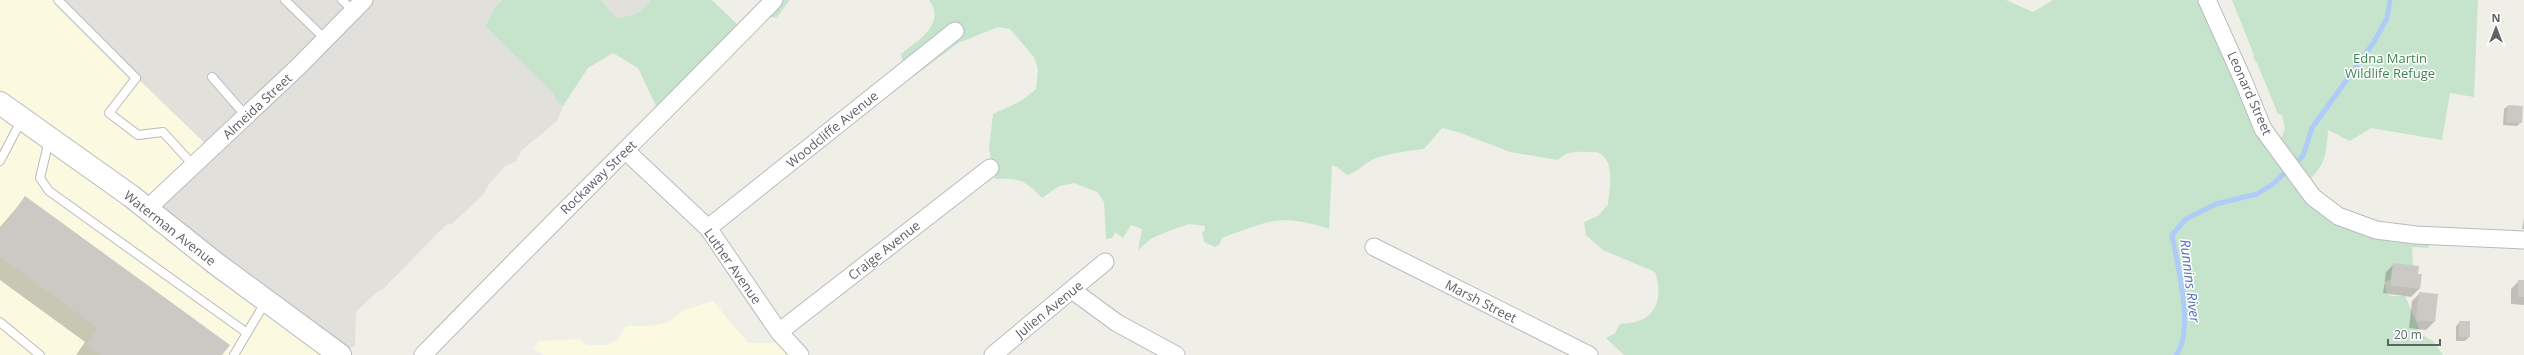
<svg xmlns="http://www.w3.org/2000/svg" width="2524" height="355" font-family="'Open Sans',sans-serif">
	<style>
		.commercial { fill: #fbf9e0 }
		.industrial { fill: #e1e0db }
		.green { fill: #c6e4cc }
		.shadow { fill: #0003 }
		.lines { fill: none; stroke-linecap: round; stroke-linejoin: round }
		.stream { stroke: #afcbf7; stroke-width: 5 }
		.building { fill: #cbc9c4 }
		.lane-casing { stroke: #b9bbbf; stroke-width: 10 }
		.street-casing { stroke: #b9bbbf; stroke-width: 19 }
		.secondary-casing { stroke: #b8babf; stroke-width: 24 }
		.lane { stroke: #fff; stroke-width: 8 }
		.street { stroke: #fff; stroke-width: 17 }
		.secondary { stroke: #fff; stroke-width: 22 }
		.labels { text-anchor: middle; stroke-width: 3; stroke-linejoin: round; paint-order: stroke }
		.park-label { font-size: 13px; fill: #3f844e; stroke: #fff }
		.street-label { font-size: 13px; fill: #5f6166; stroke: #fff }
		.water-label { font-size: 14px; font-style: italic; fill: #5473b9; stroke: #fff }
	</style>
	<rect width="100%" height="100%" fill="#efefe7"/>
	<!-- commercial -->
	<path class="commercial" d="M0,0H56L210,148L344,355H0Z
		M713,301L748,343H790L799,355H544L534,349L538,341L580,339L587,345H608L618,339L626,326H649L666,323L684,310Z"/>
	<!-- industrial -->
	<path class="industrial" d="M56,0H502L495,7L485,26L552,92L558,103L563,106L561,112L557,121L521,151L516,161L505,166L489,184L483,195L452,224L446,225L383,289L377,292L356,312L355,346L345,349L153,213L210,148Z
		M601,0H650L645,9L632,16L617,18Z"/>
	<!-- green -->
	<path class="green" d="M502,0H601L617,18C632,16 643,14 650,0H712L741,28L661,109L656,106L638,68L613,53L588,68L563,106L558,103L552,92L485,26L495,7Z
		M772,0H790L777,17L768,18L761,15Z
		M929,0H2006L2033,12L2053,0H2198L2249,111L2275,153L2285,129L2282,115L2278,114L2257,63L2253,58L2254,55L2232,0H2478L2474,97L2450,93L2442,140L2371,128L2350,141L2328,130C2326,159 2325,167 2301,187L2310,197L2428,244L2429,248L2412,247L2413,266L2404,274L2384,282L2387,294L2392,296H2405L2422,335L2433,341L2443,355H1624L1606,338L1615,333L1620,324C1627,323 1635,323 1641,320C1661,311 1661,289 1655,272L1603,250L1586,235L1584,222L1598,216L1608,205C1609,191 1616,161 1599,153C1595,151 1588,152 1583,152C1573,151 1565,153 1558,160L1510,152L1458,132L1442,128L1424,149C1407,151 1390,153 1374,159C1364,163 1358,172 1347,175L1337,167L1332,165L1329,229C1280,213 1268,221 1222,238L1220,244L1215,247L1204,242L1202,233L1205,230V226L1189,224L1174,229L1152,238L1138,250L1142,229L1131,225L1123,238L1115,232L1112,238L1106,239L1104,202L1097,192L1074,183L1059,186L1042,198C1025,180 1019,178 995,179L989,149L993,114L1021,101L1036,89L1038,69L1034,57L1010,29L998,27L958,43L913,77L903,64L901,54C917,41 947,24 929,0Z"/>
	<!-- shadow -->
	<path class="shadow" d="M2508,106L2521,122L2517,126L2503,125L2504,109Z
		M26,197L221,355H76L85,342L0,280V227Z
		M2524,218V229H2522Z
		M2394,264L2421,275L2419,289L2411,297L2383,293L2386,272Z
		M2519,281H2524V305L2511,304V289Z
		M2420,293L2436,295L2434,322L2426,330L2409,328L2412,301Z
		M2460,322H2469V337L2465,341H2456V326Z"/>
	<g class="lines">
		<!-- stream -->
		<path class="stream" d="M2176,355C2195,331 2177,263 2172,235L2186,219L2216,204L2257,194L2273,184L2303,156L2312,128L2374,42L2387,18L2390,0"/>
	</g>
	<!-- building -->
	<path class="building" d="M2508,105L2523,106L2522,123L2506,122Z
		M25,196L230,345L222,355H100L86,345L98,328L0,257V231Z
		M2393,263L2419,266L2418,274H2422L2420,289L2390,285Z
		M2518,280H2524V297H2518Z
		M2419,292L2438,294L2435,322L2416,320Z
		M2459,321H2470V337H2459Z"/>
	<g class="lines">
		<!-- lane casing -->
		<g class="lane-casing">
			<path id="lane" d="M58,0L136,78L109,113L138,135L163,132L194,166
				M285,0L325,39
				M342,0L353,11
				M212,77L246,116
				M49,140L40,178L49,191L247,333
				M0,161L22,119
				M0,322L40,355
				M234,355L266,301"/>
		</g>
		<!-- street casing -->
		<g class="street-casing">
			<path id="street" d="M2207,0L2243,80L2263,129L2313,197L2338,216L2376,230L2416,235L2524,240
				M626,151L708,228L779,332L800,355
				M147,209L298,67L364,0
				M708,228L955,31
				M1374,247L1589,355
				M1072,290L1117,323L1176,355
				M779,332L990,168
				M423,355C539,235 658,119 774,0
				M993,355L1105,262"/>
		</g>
		<!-- secondary casing -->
		<g class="secondary-casing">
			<path id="secondary" d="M0,103L131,196L215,263L340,355"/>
		</g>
		<!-- lane -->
		<use href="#lane" class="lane"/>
		<!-- street -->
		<use href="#street" class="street"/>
		<!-- secondary -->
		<use href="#secondary" class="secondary"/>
	</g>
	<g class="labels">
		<!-- park labels -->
		<g class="park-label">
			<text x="2390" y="63">Edna Martin<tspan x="2390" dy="15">Wildlife Refuge</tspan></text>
		</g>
		<!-- street labels -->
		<g class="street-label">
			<text transform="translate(2250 93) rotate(66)" y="5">Leonard Street</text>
			<text transform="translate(257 106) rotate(-43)" y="5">Almeida Street</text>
			<text transform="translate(832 129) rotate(-39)" y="5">Woodcliffe Avenue</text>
			<text transform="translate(598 177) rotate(-44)" y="5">Rockaway Street</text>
			<text transform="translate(170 228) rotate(38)" y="5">Waterman Avenue</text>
			<text transform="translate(884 250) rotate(-38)" y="5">Craige Avenue</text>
			<text transform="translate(733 266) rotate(55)" y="5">Luther Avenue</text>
			<text transform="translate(1481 301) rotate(27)" y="5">Marsh Street</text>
			<text transform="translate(1049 309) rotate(-39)" y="5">Julien Avenue</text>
		</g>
		<!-- water labels -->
		<g class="water-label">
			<text transform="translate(2190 281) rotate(83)" y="5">Runnins River</text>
		</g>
	</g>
	<!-- north arrow -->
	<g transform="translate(2496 28)" stroke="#ffffff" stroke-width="3" paint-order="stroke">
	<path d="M0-3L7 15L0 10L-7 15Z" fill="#5f6166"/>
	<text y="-6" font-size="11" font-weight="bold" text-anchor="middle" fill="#5f6166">N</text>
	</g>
	<!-- scale -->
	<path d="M2388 339v6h52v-6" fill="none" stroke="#5f6166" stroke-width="2"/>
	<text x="2394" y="339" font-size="12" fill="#5f6166" stroke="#ffffff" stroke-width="3" paint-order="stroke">20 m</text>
</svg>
